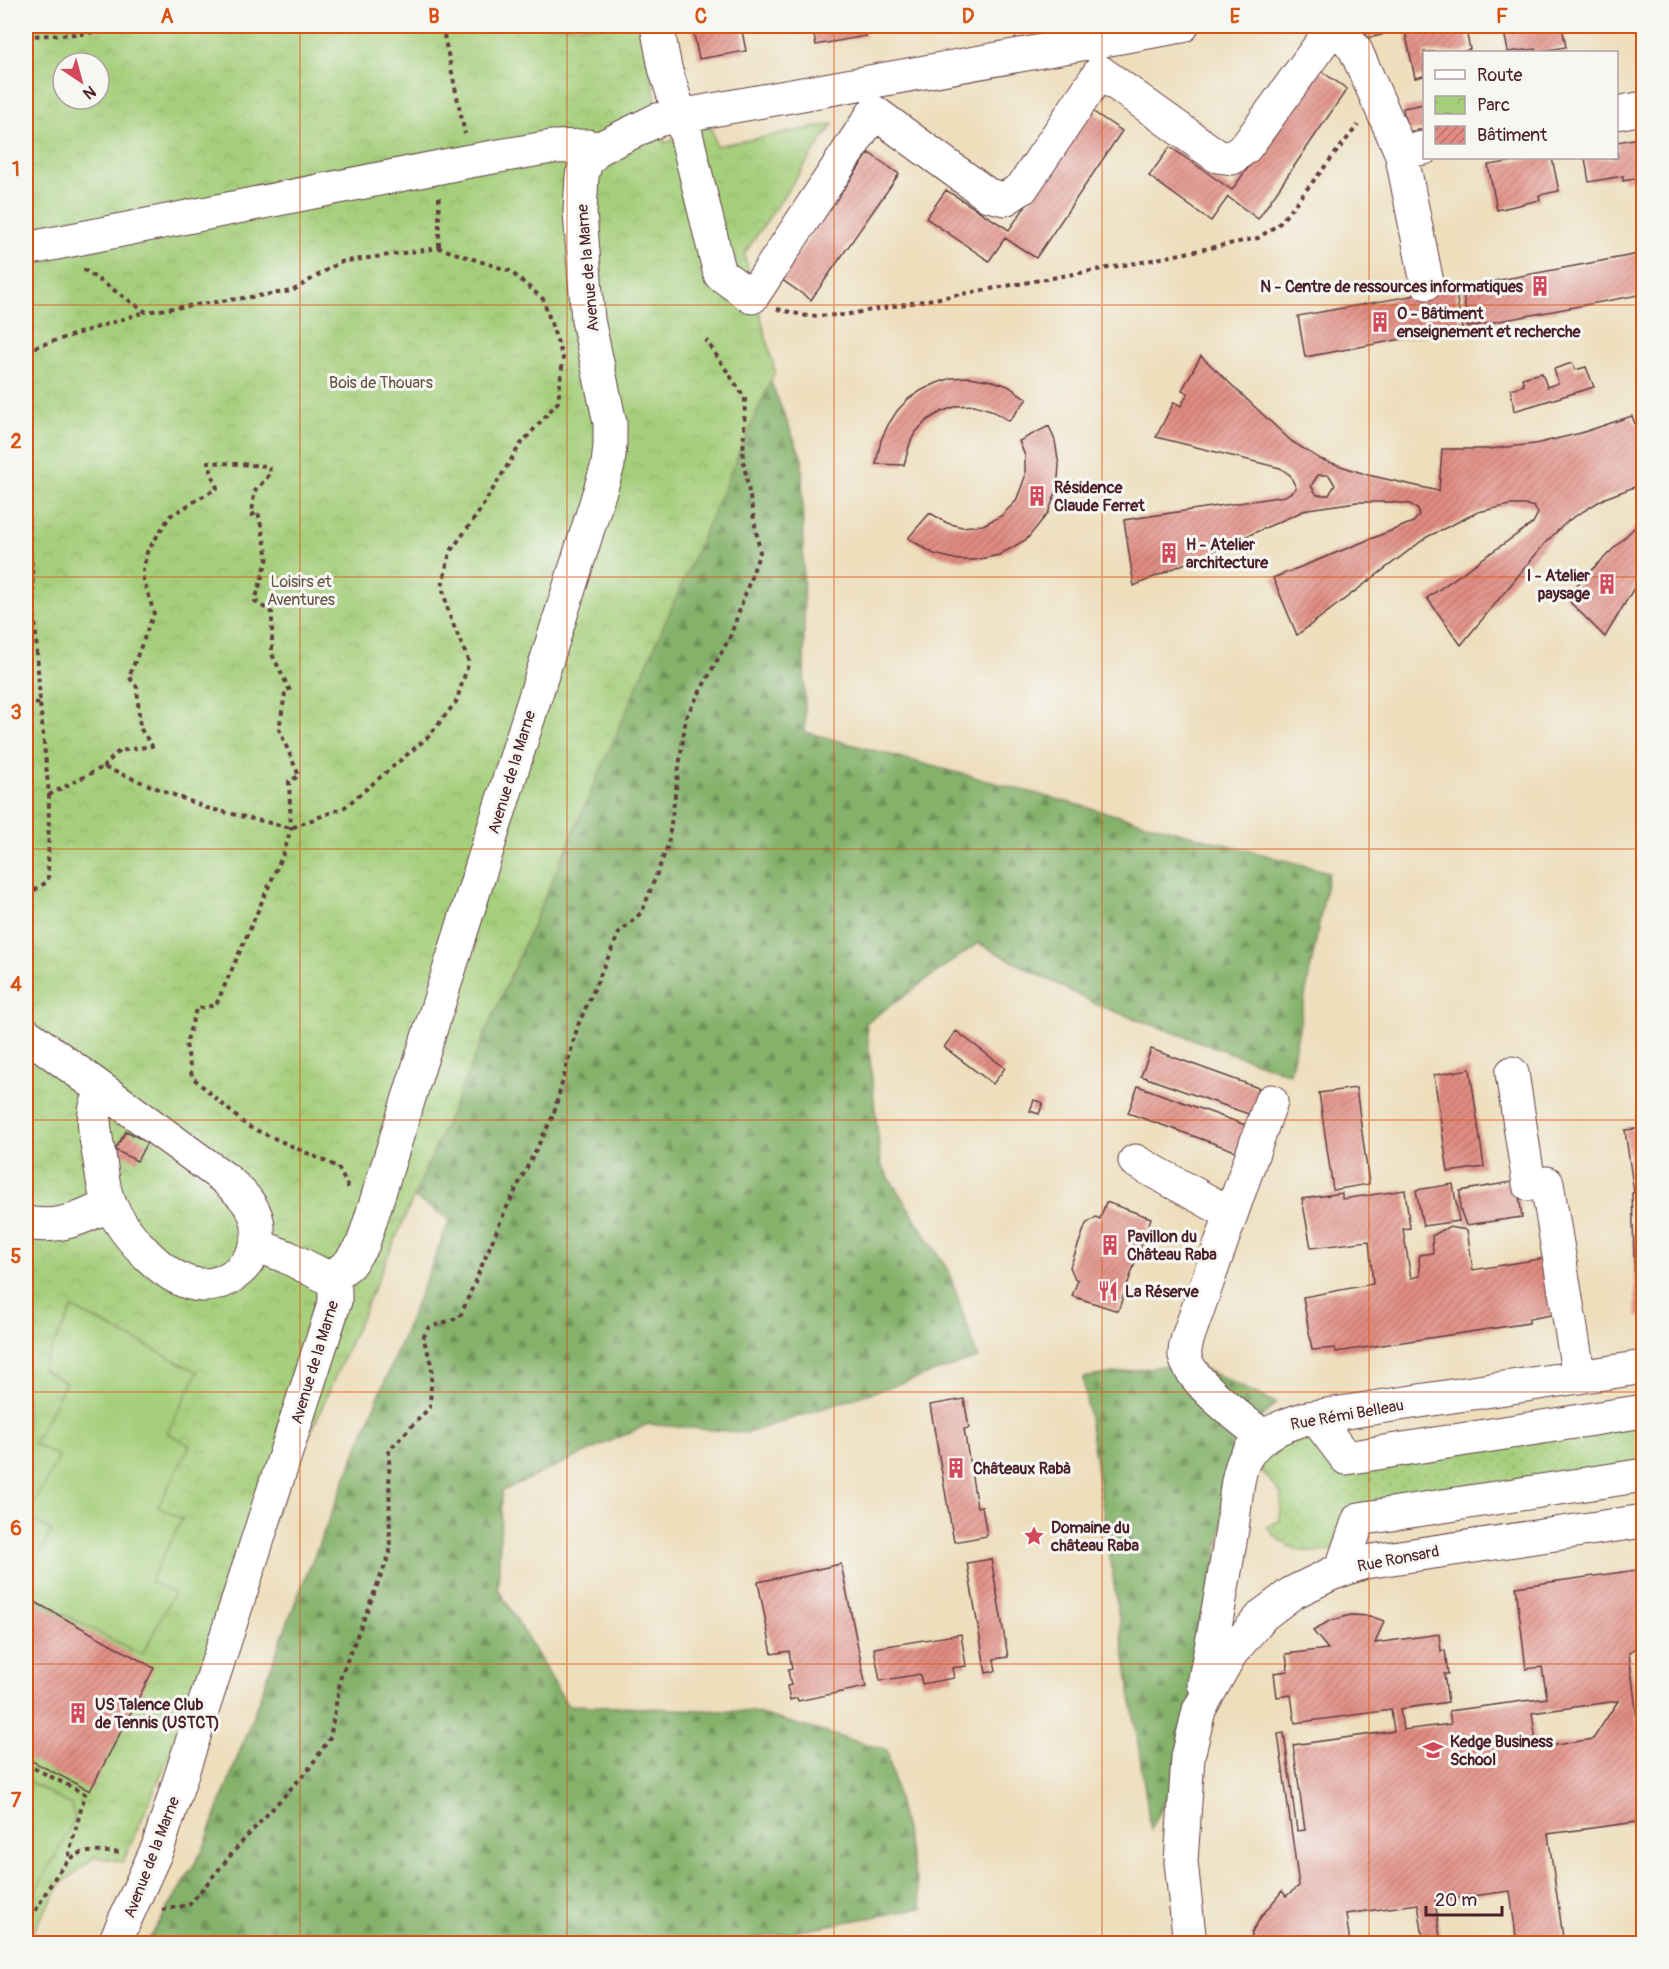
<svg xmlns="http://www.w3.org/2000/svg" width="1669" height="1969" font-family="Pangolin,sans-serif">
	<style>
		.grass { fill: url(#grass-dots); stroke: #787753; stroke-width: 1.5 }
		.forest { fill: url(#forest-firs); stroke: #67684b; stroke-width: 1.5; fill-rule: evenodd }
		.park { fill: url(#park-crowns); stroke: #787753; stroke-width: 1.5; fill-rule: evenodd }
		.pitch { fill: #a6cf7b; stroke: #787753; stroke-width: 1.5 }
		.building { fill: url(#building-hatch); fill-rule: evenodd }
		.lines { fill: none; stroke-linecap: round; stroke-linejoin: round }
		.minor-casing { stroke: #623c41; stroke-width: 35 }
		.path { stroke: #623c41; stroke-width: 4; stroke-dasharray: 4.5 4.5; stroke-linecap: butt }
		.minor { stroke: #fff; stroke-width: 33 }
		.grid { fill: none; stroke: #d8530f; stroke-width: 1.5; stroke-opacity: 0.55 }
		.labels { text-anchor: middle; stroke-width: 6; stroke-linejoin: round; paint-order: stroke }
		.street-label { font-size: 16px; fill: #4a1f2b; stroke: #f6f6f2 }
		.poi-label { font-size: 16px; font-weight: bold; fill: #4a1f2b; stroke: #f6f6f2; text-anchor: start }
		.park-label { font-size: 16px; fill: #665443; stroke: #f6f6f2 }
		.neatline { fill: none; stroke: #d8530f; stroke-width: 2 }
		.grid-label { font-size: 20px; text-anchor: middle; font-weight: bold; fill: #d8530f }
	</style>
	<defs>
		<pattern id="grass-dots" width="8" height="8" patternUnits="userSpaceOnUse" patternTransform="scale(1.5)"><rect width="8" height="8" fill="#a6cf7b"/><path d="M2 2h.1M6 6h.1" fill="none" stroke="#90b16a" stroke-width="1.8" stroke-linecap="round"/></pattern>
		<pattern id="forest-firs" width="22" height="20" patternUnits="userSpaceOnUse" patternTransform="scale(1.5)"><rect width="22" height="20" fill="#84b26b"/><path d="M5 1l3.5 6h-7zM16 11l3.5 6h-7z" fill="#6e9058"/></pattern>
		<pattern id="park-crowns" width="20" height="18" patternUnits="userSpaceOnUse" patternTransform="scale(1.5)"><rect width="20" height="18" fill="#a6cf7b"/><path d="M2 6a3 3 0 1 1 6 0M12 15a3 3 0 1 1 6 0" fill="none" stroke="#90b16a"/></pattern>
		<pattern id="building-hatch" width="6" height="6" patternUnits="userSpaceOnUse" patternTransform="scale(1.5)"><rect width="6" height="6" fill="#e18c82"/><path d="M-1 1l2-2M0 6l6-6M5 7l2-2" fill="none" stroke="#b8726b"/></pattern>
	</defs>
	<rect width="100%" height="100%" fill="#f6f6f2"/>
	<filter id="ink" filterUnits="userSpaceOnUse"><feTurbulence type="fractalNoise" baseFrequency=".0167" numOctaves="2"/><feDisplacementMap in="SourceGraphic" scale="12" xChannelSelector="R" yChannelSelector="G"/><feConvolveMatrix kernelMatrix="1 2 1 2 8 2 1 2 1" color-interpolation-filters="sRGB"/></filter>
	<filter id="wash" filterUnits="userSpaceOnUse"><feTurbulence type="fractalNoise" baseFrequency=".008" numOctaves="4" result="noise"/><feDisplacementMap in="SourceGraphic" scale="24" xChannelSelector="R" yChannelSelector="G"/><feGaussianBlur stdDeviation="1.35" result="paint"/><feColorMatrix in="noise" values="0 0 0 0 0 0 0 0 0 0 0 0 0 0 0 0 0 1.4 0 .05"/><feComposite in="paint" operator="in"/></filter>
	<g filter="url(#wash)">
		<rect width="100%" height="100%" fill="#eddebc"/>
		<!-- grass -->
		<path class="grass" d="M1643,1421V1466L1347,1512L1334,1550C1306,1555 1285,1551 1267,1527L1280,1520L1282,1495L1259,1467C1275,1444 1281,1442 1307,1433L1341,1467Z"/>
		<!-- forest -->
		<path class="forest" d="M26,26H512L660,385L770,380L802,459L805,732L1329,872L1290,1074L1097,1005L978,943L866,1023L881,1165L949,1272L978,1358L747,1433L648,1424L502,1491L498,1588L567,1705L753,1712L887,1750L922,1908L726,1944L147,1943L203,1850L295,1603L450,1220L313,1133ZM63,63H99V99H63Z
			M1189,1362L1276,1403L1238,1441L1176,1778L1151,1830L1083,1378Z"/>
		<!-- park -->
		<path class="park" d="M26,26H641L665,143L711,125L716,146L833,124L744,254L775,371L123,1862L95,1857L61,1884L26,1944ZM63,63H99V99H63Z"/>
		<!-- pitch -->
		<path class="pitch" d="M73,1308L198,1372L167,1433L190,1445L158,1507L182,1519L150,1581L174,1593L142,1655L26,1595V1581L52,1531L27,1517L59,1457L34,1444L66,1382L41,1369Z
			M26,1780L71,1805L75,1818L26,1910Z"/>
		<g id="blocks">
			<!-- building -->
			<path class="building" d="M718,26H741L746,51L699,59L693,30Z
				M812,26H864L866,36L816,45Z
				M1365,26H1380L1382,35L1367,38Z
				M1432,26H1465L1470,49L1463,52H1424V76L1415,78L1405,31Z
				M1503,26H1562L1566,47L1536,52V49L1508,52Z
				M1594,26H1619V27L1595,31Z
				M1318,69L1347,89L1258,219L1228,197L1211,221L1149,176L1170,147L1232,190Z
				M1424,104V129L1407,132L1403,108Z
				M1092,111L1122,131L1036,258L1005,238L989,261L926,218L946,190L1009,230Z
				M1644,137V177L1623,181V176L1589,182L1585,158H1617V142Z
				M869,153L899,174L811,300L781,279Z
				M1534,158H1552L1559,191L1539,195L1540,200L1497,210L1488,165Z
				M1644,253V294L1468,327L1462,287Z
				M1455,288L1462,328L1305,357L1298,316Z
				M1201,356L1291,441L1320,459L1368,475L1439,491L1442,449H1489L1535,444L1581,433L1632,416L1635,424L1644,421V486H1637L1605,498L1569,520L1546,542L1461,645L1427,598L1533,523L1538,513L1534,507L1527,505H1510L1478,512L1427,537L1297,635L1273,578L1413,522L1419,516L1418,510L1410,504L1390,502H1357L1308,509L1134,586L1124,520L1285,496L1294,491L1296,488L1290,475L1280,468L1156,437L1174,402L1181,406L1188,393L1182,390ZM1318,475H1329L1335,485L1329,495H1317L1311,486Z
				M1572,363L1575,370L1586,367L1594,387L1514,411L1511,389L1524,385L1522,378L1542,373L1547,387L1558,383L1554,369Z
				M969,377L993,381L1008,386L1027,399L1009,421L991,410L974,405L957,406L941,412L926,421L915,433L910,443L904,465L876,464L881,440L888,425L897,411L908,399L922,390L937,383L952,378Z
				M1049,426L1055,441L1059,466L1057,490L1048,513L1027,539L999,555L975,560H959L934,554L908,538L930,513L947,523L962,527L983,525L1001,516L1016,501L1025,477V456L1019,441Z
				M1644,518V571L1605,637L1565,597Z
				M956,1031L1005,1068L993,1084L944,1047Z
				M1151,1049L1264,1090L1254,1116L1141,1076Z
				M1470,1069L1484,1167L1448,1172L1434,1075Z
				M1138,1086L1251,1127L1241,1153L1128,1113Z
				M1356,1088L1369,1184L1333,1190L1319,1093Z
				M1034,1100L1043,1103L1039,1114L1030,1111Z
				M1644,1128V1316L1636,1317L1632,1193H1634L1625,1130Z
				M126,1131L147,1142L137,1161L115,1150Z
				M1517,1181L1522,1217L1466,1225L1460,1209V1191Z
				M1453,1184L1459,1221L1423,1226L1416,1190Z
				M1405,1190L1410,1228L1403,1229L1411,1278L1420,1276L1419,1255L1433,1253L1432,1236L1448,1227L1467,1230L1473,1270L1545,1258L1552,1315L1529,1319V1323L1336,1352L1335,1348L1312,1350L1303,1297L1373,1284L1369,1241L1311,1248L1302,1199L1342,1193V1199Z
				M1106,1202L1151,1218L1118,1311L1072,1296L1078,1280L1075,1279L1070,1267L1086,1224L1096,1217L1100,1219Z
				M964,1399L969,1428L964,1429L977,1507L982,1506L987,1536L954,1542L930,1405Z
				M991,1559L1008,1657L994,1659L996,1671L986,1673L967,1563Z
				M841,1564L866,1687L798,1701L797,1698L790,1700L787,1686L791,1685L788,1670L792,1669L789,1651L772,1654L758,1582Z
				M1644,1569V1640L1629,1653L1639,1734L1644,1733V1821L1548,1834L1564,1944H1517L1510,1891L1435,1901L1441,1944H1424L1418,1904L1346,1914L1350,1944H1251L1252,1933L1260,1918L1282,1891L1286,1896L1299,1886L1278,1734L1284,1733L1297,1831L1305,1830L1293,1745L1394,1731L1391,1710L1295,1723L1291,1695L1277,1697L1274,1673L1288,1671L1286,1654L1328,1649L1313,1631L1329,1621L1351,1615L1370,1616L1384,1621L1375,1643L1439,1634L1441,1651L1445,1650L1448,1674H1444L1448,1702L1400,1709L1403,1730L1451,1724L1449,1711L1547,1698L1542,1667L1526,1669L1516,1587ZM1618,1701L1593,1739L1537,1748L1532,1713Z
				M26,1597L154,1668L90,1791L26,1758Z
				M961,1634L966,1666L952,1668L954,1678L922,1684L920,1674L880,1681L874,1648Z"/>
		</g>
	</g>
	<g filter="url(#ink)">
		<use href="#blocks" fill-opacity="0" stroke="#623c41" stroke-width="1.5"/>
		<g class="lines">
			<!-- minor casing -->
			<g class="minor-casing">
				<path id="minor" d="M657,26L665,68L686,134L720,274L752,297L874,112L988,195L1005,199L1022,188L1100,72L1217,156L1232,158L1246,147L1334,26
					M1337,26L1355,49L1401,152L1424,148
					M1616,113L1644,108
					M1401,152L1427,283
					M26,249L470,161L552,147L588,146L598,149
					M26,1034L224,1178C236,1188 247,1198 254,1212C270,1246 238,1286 202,1285C166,1284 124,1234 109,1203C104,1192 103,1180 101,1168C99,1149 90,1122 97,1104C98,1100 102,1096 104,1092
					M1512,1073L1529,1184L1547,1183L1579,1377
					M1135,1161L1231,1214
					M26,1223C58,1229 82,1219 110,1204
					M257,1245L287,1257L330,1279
					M330,1279L349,1264L363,1244L608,465L610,445V423L588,320L580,212L582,176L586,162L598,149L657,120L1182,26
					M1315,1417L1346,1458L1644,1411
					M1264,1437C1244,1421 1189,1381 1185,1356C1184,1350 1187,1342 1188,1337L1271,1101
					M1341,1570L1359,1519L1644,1475
					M1204,1684C1214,1633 1224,1581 1232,1529C1235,1510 1236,1472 1246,1457C1259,1434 1284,1425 1307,1418L1644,1367
					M114,1944L158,1847L335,1301V1290L330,1279
					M1190,1944L1181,1862L1188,1757L1199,1710L1231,1653L1263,1615L1292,1593L1331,1574L1365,1562L1644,1521"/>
			</g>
			<!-- path -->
			<path class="path" d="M442,26L465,134
				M26,36L81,34L138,26
				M439,197V248
				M777,309L807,316L844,315L1147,261L1258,238L1279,224L1358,125
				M26,350L145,312
				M26,471L40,703L49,795L48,881L26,896
				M26,705L40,703
				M103,767L119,751L152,746L140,728L137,687L129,677L154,613L142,575L147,552L170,516L217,488L208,462L268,466L271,473L254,492L252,515L258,512L268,557L255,601L272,613V654L290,691L285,694L279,729L299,776L289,781L291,828L284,852L216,1005L196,1009L186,1044L192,1077L247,1126L338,1167L349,1189
				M49,795L103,767L207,808L291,828L345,807L428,737L456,702L469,662L449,614L442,586L450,552L477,515L520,445L558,402L563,358L543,299L510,271L439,248L340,262L292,291L146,312L80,267
				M26,1764L85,1794L69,1854L70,1859
				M162,1910L189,1905L241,1843L308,1770L330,1738L341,1676L390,1553L389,1450L430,1407L432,1364L423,1338L428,1328L460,1317L505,1211L553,1116L578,1025L619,933L642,912L668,845L686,717L730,637L760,552L743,459L745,398L706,340
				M26,1926C40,1907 59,1859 81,1853C94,1850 111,1853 123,1852"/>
			<!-- minor -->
			<use href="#minor" class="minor"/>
		</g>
	</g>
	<!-- grid -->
	<path class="grid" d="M300,26V1944M567,26V1944M834,26V1944M1102,26V1944M1369,26V1944M26,305H1644M26,577H1644M26,849H1644M26,1120H1644M26,1392H1644M26,1664H1644"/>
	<!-- icons -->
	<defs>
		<g id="building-bare" transform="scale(1.62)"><path d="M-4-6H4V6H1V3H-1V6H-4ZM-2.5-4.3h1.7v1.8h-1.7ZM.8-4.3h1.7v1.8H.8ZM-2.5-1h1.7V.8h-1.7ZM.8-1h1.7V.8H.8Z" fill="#d1495b" stroke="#f6f6f2" stroke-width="2.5" paint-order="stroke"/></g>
		<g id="restaurant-bare" transform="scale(1.62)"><path d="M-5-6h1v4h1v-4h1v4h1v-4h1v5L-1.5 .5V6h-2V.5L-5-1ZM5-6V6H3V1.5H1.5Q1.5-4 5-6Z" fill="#d1495b" stroke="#f6f6f2" stroke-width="2.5" paint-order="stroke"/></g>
		<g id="sight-bare" transform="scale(1.62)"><path d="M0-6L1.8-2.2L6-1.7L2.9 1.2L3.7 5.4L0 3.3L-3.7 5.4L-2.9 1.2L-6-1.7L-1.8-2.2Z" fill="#d1495b" stroke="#f6f6f2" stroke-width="2.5" paint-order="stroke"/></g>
		<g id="university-bare" transform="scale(1.62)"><path d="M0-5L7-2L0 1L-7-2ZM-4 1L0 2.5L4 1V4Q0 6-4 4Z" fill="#d1495b" stroke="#f6f6f2" stroke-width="2.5" paint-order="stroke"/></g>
	</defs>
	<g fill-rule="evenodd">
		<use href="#building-bare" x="1540" y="286"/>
		<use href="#building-bare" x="1380" y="322"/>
		<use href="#building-bare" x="1037" y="496"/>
		<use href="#building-bare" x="1169" y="553"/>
		<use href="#building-bare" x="1607" y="584"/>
		<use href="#building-bare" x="1110" y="1245"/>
		<use href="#restaurant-bare" x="1108" y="1291"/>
		<use href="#building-bare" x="956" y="1468"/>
		<use href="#sight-bare" x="1034" y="1536"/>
		<use href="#building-bare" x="78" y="1713"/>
		<use href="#university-bare" x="1433" y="1750"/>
	</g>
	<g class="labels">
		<!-- street labels -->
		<g class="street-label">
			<text transform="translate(587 268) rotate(-95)" y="6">Avenue de la Marne</text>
			<text transform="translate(511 772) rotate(-73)" y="6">Avenue de la Marne</text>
			<text transform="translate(314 1362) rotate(-73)" y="6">Avenue de la Marne</text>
			<text transform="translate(1347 1414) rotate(-10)" y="6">Rue Rémi Belleau</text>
			<text transform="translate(1398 1558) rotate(-11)" y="6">Rue Ronsard</text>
			<text transform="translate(151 1857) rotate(-69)" y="6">Avenue de la Marne</text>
		</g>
		<!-- poi labels -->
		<g class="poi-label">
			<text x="1523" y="292" text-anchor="end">N - Centre de ressources informatiques</text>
			<text x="1397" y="319">O - Bâtiment<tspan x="1397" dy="18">enseignement et recherche</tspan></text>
			<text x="1054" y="493">Résidence<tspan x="1054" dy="18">Claude Ferret</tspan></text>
			<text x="1186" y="550">H - Atelier<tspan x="1186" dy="18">architecture</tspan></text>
			<text x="1590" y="581" text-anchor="end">I - Atelier<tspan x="1590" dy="18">paysage</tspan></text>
			<text x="1127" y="1242">Pavillon du<tspan x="1127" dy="18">Château Raba</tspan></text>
			<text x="1125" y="1297">La Réserve</text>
			<text x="973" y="1474">Châteaux Rabà</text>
			<text x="1051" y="1533">Domaine du<tspan x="1051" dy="18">château Raba</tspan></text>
			<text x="95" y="1710">US Talence Club<tspan x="95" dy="18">de Tennis (USTCT)</tspan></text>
			<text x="1450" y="1747">Kedge Business<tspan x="1450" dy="18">School</tspan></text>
		</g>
		<!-- park labels -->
		<g class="park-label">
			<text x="381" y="388">Bois de Thouars</text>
			<text x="301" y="587">Loisirs et<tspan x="301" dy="18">Aventures</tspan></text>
		</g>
	</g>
	<!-- margin -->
	<rect width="1669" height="1969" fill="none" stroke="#f6f6f2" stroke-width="66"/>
	<!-- legend -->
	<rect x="1423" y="51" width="195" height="108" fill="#f6f6f2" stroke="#b1a0a2" stroke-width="1.5"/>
	<rect x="1435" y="70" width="30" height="9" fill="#ffffff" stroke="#b1a0a2" stroke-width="1.5"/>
	<text x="1477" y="81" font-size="18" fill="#4a1f2b">Route</text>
	<rect x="1435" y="96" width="30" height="18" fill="url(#park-crowns)" stroke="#b1a0a2" stroke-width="1.5"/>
	<text x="1477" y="111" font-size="18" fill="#4a1f2b">Parc</text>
	<rect x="1435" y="126" width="30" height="18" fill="url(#building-hatch)" stroke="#b1a0a2" stroke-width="1.5"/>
	<text x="1477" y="141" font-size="18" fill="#4a1f2b">Bâtiment</text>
	<!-- north arrow -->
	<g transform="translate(81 81) rotate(144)"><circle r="28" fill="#f6f6f2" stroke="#b1a0a2" stroke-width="1.5"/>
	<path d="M0-4.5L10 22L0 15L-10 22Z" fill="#d1495b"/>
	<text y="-9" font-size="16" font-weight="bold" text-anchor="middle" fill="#4a1f2b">N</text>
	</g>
	<!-- scale -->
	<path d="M1426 1906v9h76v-9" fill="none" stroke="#4a1f2b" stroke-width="3"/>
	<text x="1435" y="1906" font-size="18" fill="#4a1f2b" stroke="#f6f6f2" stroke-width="4.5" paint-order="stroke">20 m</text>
	<rect x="33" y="33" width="1603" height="1903" class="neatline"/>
	<g class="grid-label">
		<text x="167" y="23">A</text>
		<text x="434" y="23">B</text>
		<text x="701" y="23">C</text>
		<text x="968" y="23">D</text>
		<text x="1235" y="23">E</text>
		<text x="1502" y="23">F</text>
		<text x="16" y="176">1</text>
		<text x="16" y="448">2</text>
		<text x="16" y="719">3</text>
		<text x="16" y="991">4</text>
		<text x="16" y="1263">5</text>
		<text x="16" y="1535">6</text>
		<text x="16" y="1807">7</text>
	</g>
</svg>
